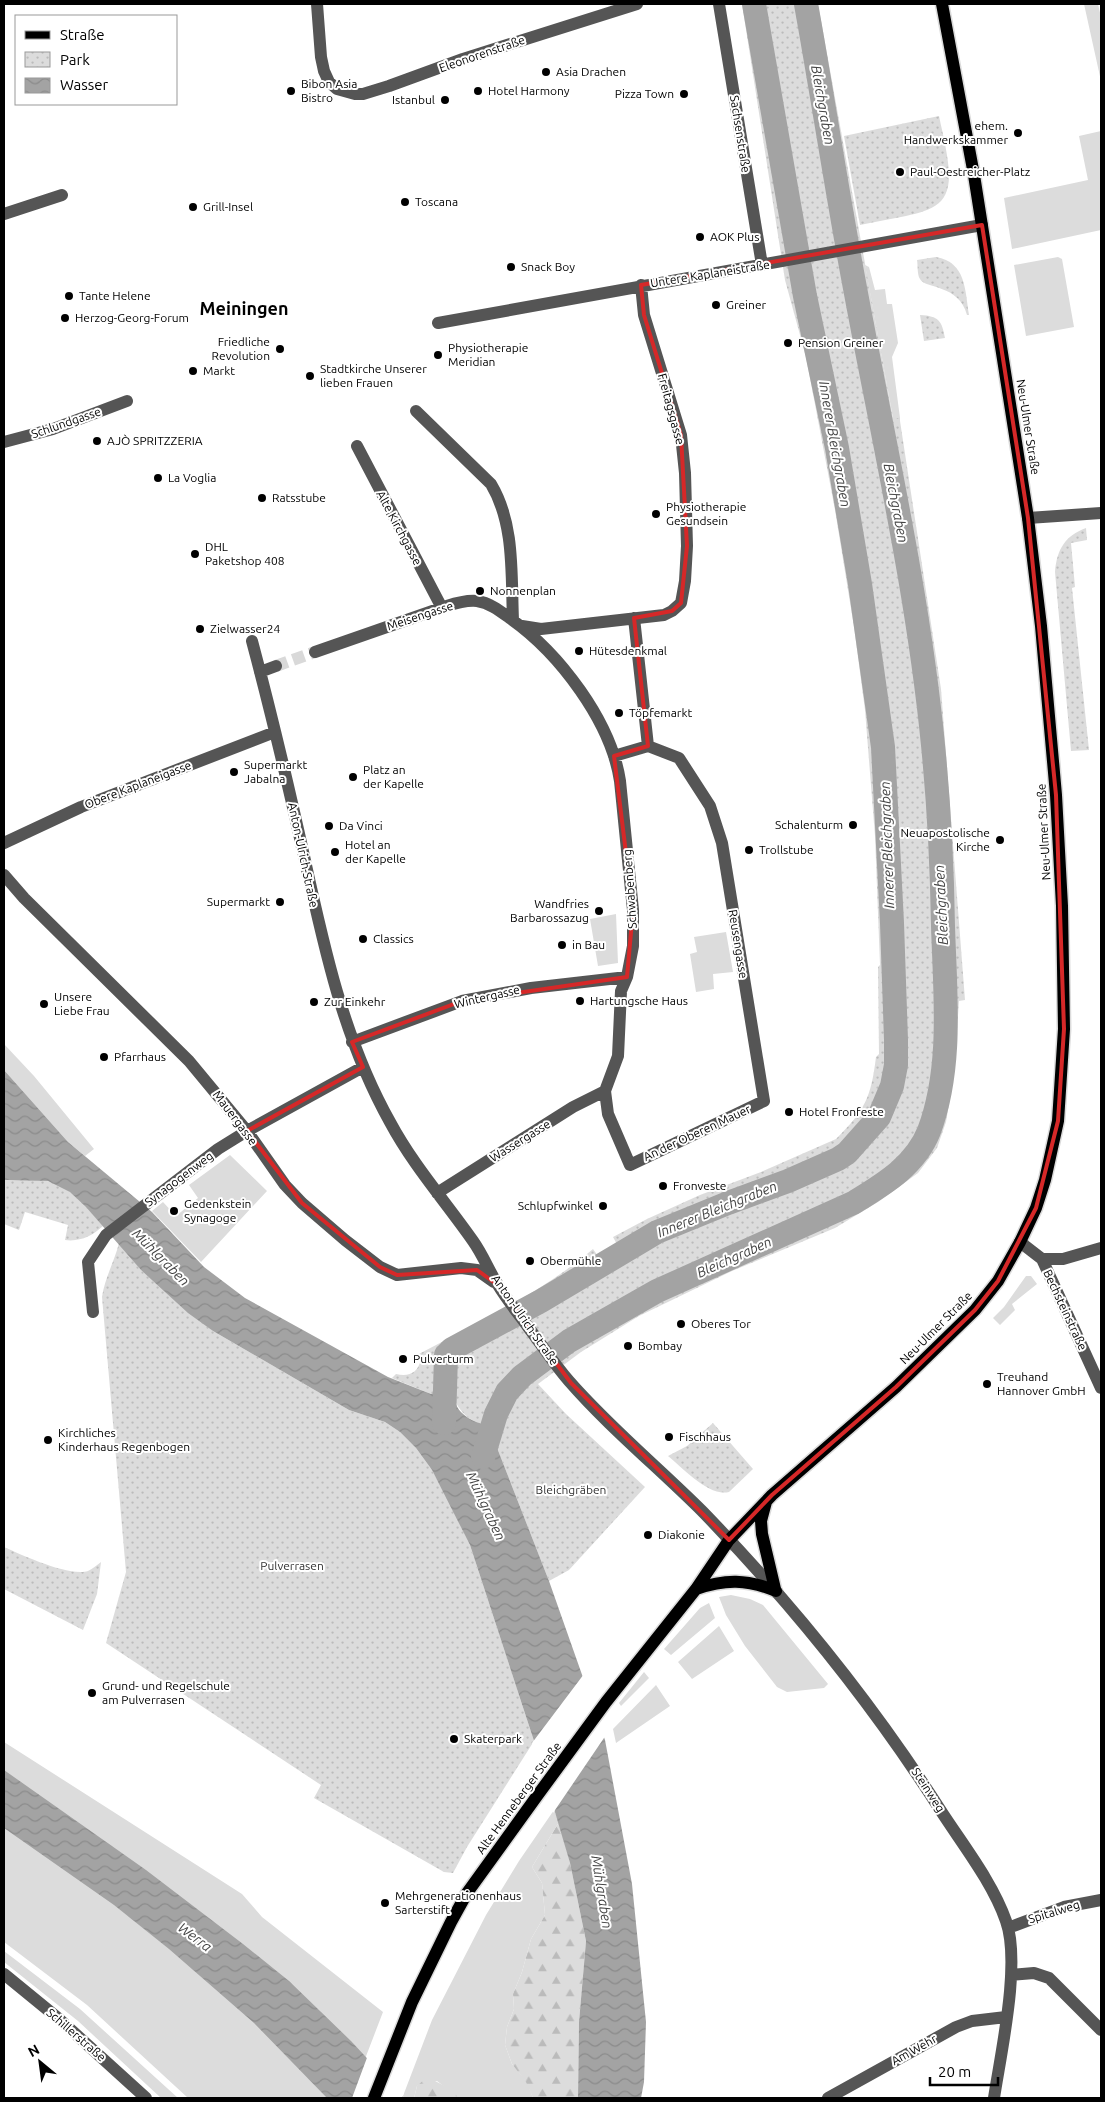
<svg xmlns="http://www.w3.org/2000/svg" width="1105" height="2102" font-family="Ubuntu,sans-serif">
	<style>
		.green { fill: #dcdcdc }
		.forest { fill: url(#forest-firs) }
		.park { fill: url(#park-dots) }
		.water { fill: url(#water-waves) }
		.pier { fill: #fff }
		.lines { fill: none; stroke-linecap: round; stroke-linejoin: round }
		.canal { stroke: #a3a3a3; stroke-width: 24 }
		.minor-tunnel { stroke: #d9d9d9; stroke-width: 12; stroke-dasharray: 12 6; stroke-linecap: butt }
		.major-casing { stroke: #dbdbdb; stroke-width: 15 }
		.minor { stroke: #555; stroke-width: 12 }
		.major { stroke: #000; stroke-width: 12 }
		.marked { fill: none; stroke: #d62828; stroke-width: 4; stroke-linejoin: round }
		.poi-dot { fill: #000; stroke: #fff; stroke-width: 2 }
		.labels { text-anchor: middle; stroke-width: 4; stroke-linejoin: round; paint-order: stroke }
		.street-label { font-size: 12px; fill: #000; stroke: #fff }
		.poi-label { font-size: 12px; fill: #000; stroke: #fff; text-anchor: start }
		.park-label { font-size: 12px; fill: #333; stroke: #fff }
		.water-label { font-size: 14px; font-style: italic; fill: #444; stroke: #fff }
		.district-label { font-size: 18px; font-weight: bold; fill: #000; stroke: #fff }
	</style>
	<defs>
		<pattern id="forest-firs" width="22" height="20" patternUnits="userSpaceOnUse" patternTransform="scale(1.25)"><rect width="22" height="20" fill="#dcdcdc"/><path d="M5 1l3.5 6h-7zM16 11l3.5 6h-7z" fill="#bbb"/></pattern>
		<pattern id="park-dots" width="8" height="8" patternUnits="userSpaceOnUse" patternTransform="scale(1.25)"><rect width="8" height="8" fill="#dcdcdc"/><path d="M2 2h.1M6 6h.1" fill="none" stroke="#bbb" stroke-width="1.8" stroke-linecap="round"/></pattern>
		<pattern id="water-waves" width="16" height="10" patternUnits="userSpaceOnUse" patternTransform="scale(1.25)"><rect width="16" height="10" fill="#a3a3a3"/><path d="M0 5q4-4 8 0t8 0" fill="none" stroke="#8b8b8b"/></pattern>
	</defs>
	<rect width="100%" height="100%" fill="#fff"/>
	<!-- green -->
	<path class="green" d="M1084,4H1098L1101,17V81Z
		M1101,131V230L1012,249L1004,198L1088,180L1079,136Z
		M1058,257L1062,259L1074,327L1026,336L1014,265Z
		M865,265L869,267L875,290L885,289L887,304H892L898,343L892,357L900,418H893Z
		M616,914L618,963L598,966L590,919Z
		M726,932L733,972L713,974L714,989L696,992L690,954L697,952L694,937Z
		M4,1044L34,1076L94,1149L85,1156L68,1142L4,1070Z
		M230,1155L267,1191L201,1262L152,1211L163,1202L176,1216L198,1198L189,1185Z
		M1026,1276H1031L1037,1284L1012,1304L1015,1310L1000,1325L993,1318L1004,1307Z
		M731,1595L750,1599L763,1605L828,1684L824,1688L787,1692L777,1687L745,1646L726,1615L719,1597Z
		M709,1603L715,1618L671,1655L664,1649L700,1608Z
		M719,1626L734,1651L692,1679L678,1662Z
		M644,1672L649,1678L621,1706L619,1703Z
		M656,1685L670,1706L616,1743L613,1729Z
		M4,1742L242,1894L262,1917L383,2012L350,2098H188L87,2005L4,1942Z
		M554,1810L559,1822L532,1867L542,1883L545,1915L531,1939L522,1972L513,1994L514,2009L507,2027L505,2045L512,2064L527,2082L533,2098H459L437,2081L417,2086L414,2098H404L403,2096L432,2020L486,1915L519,1861Z
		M4,1951L80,2009L178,2098H161L78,2021L4,1962Z"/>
	<!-- forest -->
	<path class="forest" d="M559,1822L570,1863L586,1941L579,2022L578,2098H533L526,2082L512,2064L505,2045L507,2027L514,2009L513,1994L522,1972L531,1939L545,1915L542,1883L532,1867Z
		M427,2077L449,2088L459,2098H414L417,2086Z"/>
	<!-- park -->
	<path class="park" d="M742,4H818L893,418H900V421L941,689L965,1000L959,1001L954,1074L946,1122L937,1148L918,1173L878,1202L835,1228L732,1271L639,1316L581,1352L538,1384L566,1414L645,1487L569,1570L549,1581L494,1440V1432L492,1427C469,1421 462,1416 452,1395L431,1394L392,1378L396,1374C409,1377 418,1373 421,1359L417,1355C478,1323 541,1293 593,1249L600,1259L619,1248L613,1237L647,1219L700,1195L761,1172L836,1139C865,1110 871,1098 876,1057L879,1054L878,967L880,965L875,836L865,710L854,627L835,510L806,357L785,280Z
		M939,116C943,135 948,154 949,173C950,207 929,211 901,217C887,220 873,222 860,225L844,136Z
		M936,257C966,262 965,290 969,315H967C959,284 925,289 920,279C917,275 918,265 917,260Z
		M920,315C939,316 942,321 945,338L924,341Z
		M1086,528L1087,540L1071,543L1075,587L1072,588L1089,750L1071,751L1055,572C1057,549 1065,536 1086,528Z
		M4,1180C18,1181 33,1179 47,1181C70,1184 89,1210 103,1226C92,1236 80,1242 65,1240L68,1225L25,1212L19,1230L4,1224Z
		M119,1243L141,1270L213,1331L349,1410L385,1422L400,1432L416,1448L432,1470L446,1496L470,1545L534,1741L467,1847L453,1873L444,1872L314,1798L321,1785L106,1643L126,1572L102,1297C105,1277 114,1263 119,1243Z
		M713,1423L753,1469L729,1492C709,1497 683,1468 668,1456L687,1446Z
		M4,1547C22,1555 69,1577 88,1571C92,1569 97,1565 101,1562L97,1594L83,1630L4,1589Z"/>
	<!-- water -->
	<path class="water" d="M4,1070L68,1142L152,1212L204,1267L245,1298L388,1377L431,1394L445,1390C458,1398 453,1405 462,1413C470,1421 482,1424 492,1427L494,1432V1440L549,1581L605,1740L632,1884L646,2022L644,2082L641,2098H578L579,2022L586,1941L570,1863L534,1741L470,1545L432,1470L416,1448L400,1432L385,1422L349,1410L213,1331L188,1313L141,1270L86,1207L70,1192L48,1181L4,1180Z
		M4,1770L146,1870L243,1944L289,1981L351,2041L404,2098H327L254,2023L169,1949L114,1905L4,1828Z"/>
	<!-- pier -->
	<path class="pier" d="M584,1674L606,1735L553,1813L532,1743Z
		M368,2055L404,2093L402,2098H352Z"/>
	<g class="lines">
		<!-- canal -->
		<path class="canal" d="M444,1423L446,1355L452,1349L541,1301L657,1232L728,1203L788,1181L838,1159L847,1153L879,1117L892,1086L896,1065V1040L892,923L883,747L860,584L837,448L805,296L754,4
			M483,1457L496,1414L507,1392L522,1376L569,1341L657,1291L853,1203C884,1184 915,1166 929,1131C953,1067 945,993 943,926C942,866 939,805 933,745C918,591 883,439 855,288C837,193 823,98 806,4"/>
		<!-- minor-tunnel -->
		<path class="minor-tunnel" d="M276,666L315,652"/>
		<!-- major casing -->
		<g class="major-casing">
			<path id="major" d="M766,1502L761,1521L762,1534L775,1589
				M696,1589C725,1579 747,1579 776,1591
				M374,2098L412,2002L451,1922L467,1893L537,1796L606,1702L696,1589L729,1540L772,1495L896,1387L975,1310L998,1281L1020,1242L1036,1208L1045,1180L1058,1121L1064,1029L1062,906L1056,795L1041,626L1028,518L974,175L942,4"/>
		</g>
		<!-- minor -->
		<path class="minor" d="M317,4L321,57L324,71L329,82L337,89L355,94H363L389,86L463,59L637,4
			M719,4L762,265
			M4,214L62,195
			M438,323L982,225
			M416,411L491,484C515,524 511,575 513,620
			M4,442L53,429L127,401
			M357,446L442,608
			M1028,518L1101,513
			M634,618L648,746
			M522,626L541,629L664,615L672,611L681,603L685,581L687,546L685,473L681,435L644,315L641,285
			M252,641C271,712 288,784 304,856C324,948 344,1040 390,1122C413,1165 445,1201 473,1241C483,1255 489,1271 498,1285C507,1300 518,1313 528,1327C542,1345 554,1364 569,1381C610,1428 659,1468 703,1512C792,1604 872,1703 941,1811C963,1845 993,1883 1006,1921C1021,1963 1001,2052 994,2098
			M315,652L447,606C456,603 467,600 477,601C490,603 500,611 511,619C559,653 611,721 620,781L633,910V946L627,977L621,991L618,1056L605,1091L608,1114L630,1165L764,1101L722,843L710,806L679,758L648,746L614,756
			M260,672L276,666
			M4,843L81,807L275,732
			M4,875L24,898L189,1061L247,1131L285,1185L302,1203L345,1240L380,1267L397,1275L461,1268L477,1270L494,1282
			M352,1042L462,1001L531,988L627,977
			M437,1193L573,1107L605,1091
			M1020,1242L1042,1259L1101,1388
			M1042,1259H1063L1101,1248
			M93,1312L88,1262L106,1235L218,1149L247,1131L363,1067
			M1008,1928L1064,1907L1101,1900
			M4,1974L59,2019L146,2098
			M1011,1975L1034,1973L1049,1978L1101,2030
			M828,2098L956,2027L972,2021L1006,2017"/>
		<!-- major -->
		<use href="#major" class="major"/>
	</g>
	<!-- marked area -->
	<path class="marked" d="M982,225L1028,518L1056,795L1064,1029L1058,1121L1036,1208L998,1281L975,1310L896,1387L772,1495L729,1540L571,1383L499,1286L477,1270L397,1275L380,1267L302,1203L247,1131L363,1067L352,1042L462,1001L627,977L633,910L614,756L648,746L634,618L672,611L681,603L687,546L681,435L644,315L641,285Z"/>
	<!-- markers -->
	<g class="poi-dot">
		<circle cx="546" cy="72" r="5"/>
		<circle cx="291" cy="91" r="5"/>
		<circle cx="478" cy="91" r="5"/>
		<circle cx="684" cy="94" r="5"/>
		<circle cx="445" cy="100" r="5"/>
		<circle cx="1018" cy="133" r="5"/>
		<circle cx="900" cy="172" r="5"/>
		<circle cx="405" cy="202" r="5"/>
		<circle cx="193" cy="207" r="5"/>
		<circle cx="700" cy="237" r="5"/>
		<circle cx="511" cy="267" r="5"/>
		<circle cx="69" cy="296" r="5"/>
		<circle cx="716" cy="305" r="5"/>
		<circle cx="65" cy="318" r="5"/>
		<circle cx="788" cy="343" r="5"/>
		<circle cx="280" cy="349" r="5"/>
		<circle cx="438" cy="355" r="5"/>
		<circle cx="193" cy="371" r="5"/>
		<circle cx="310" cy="376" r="5"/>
		<circle cx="97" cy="441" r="5"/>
		<circle cx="158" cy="478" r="5"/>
		<circle cx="262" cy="498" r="5"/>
		<circle cx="656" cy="514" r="5"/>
		<circle cx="195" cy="554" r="5"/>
		<circle cx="480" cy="591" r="5"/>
		<circle cx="200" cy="629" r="5"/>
		<circle cx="579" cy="651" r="5"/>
		<circle cx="619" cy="713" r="5"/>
		<circle cx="234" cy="772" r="5"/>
		<circle cx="353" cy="777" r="5"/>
		<circle cx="853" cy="825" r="5"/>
		<circle cx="329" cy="826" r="5"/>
		<circle cx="1000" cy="840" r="5"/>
		<circle cx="749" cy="850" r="5"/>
		<circle cx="335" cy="852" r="5"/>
		<circle cx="280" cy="902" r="5"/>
		<circle cx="599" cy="911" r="5"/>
		<circle cx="363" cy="939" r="5"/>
		<circle cx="562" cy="945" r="5"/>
		<circle cx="580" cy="1001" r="5"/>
		<circle cx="314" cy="1002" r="5"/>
		<circle cx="44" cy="1004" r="5"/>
		<circle cx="104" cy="1057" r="5"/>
		<circle cx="789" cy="1112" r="5"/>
		<circle cx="663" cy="1186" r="5"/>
		<circle cx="603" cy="1206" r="5"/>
		<circle cx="174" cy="1211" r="5"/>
		<circle cx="530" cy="1261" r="5"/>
		<circle cx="681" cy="1324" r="5"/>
		<circle cx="628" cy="1346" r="5"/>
		<circle cx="403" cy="1359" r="5"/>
		<circle cx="987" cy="1384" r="5"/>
		<circle cx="669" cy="1437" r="5"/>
		<circle cx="48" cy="1440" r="5"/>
		<circle cx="648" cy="1535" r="5"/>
		<circle cx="92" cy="1693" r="5"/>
		<circle cx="454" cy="1739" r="5"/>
		<circle cx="385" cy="1903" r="5"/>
	</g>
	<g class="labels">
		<!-- street labels -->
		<g class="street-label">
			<text transform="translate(482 54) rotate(-19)" y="4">Eleonorenstraße</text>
			<text transform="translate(740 134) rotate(81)" y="4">Sachsenstraße</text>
			<text transform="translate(710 274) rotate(-9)" y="4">Untere Kaplaneistraße</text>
			<text transform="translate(671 409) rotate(75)" y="4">Freitagsgasse</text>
			<text transform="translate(66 423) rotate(-19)" y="4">Schlundgasse</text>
			<text transform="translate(1028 427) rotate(81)" y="4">Neu-Ulmer Straße</text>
			<text transform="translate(399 528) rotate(62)" y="4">Alte Kirchgasse</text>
			<text transform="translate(420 616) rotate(-18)" y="4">Meisengasse</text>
			<text transform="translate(138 785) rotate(-21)" y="4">Obere Kaplaneigasse</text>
			<text transform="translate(1044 832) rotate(-93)" y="4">Neu-Ulmer Straße</text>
			<text transform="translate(303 855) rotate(78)" y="4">Anton-Ulrich-Straße</text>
			<text transform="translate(630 889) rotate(-94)" y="4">Schwabenberg</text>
			<text transform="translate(738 944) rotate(81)" y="4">Reusengasse</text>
			<text transform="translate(487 997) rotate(-13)" y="4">Wintergasse</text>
			<text transform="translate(235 1118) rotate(53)" y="4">Mauergasse</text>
			<text transform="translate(697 1133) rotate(-25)" y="4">An der Oberen Mauer</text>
			<text transform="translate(520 1141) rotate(-32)" y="4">Wassergasse</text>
			<text transform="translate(179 1179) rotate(-37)" y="4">Synagogenweg</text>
			<text transform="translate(1065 1310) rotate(65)" y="4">Bechsteinstraße</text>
			<text transform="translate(525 1320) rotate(55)" y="4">Anton-Ulrich-Straße</text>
			<text transform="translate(936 1328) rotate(-45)" y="4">Neu-Ulmer Straße</text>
			<text transform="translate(928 1790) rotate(57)" y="4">Steinweg</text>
			<text transform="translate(519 1798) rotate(-54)" y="4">Alte Henneberger Straße</text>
			<text transform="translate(1054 1912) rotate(-17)" y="4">Spitalweg</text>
			<text transform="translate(76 2035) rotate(41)" y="4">Schillerstraße</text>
			<text transform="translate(914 2050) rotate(-29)" y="4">Am Wehr</text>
		</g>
		<!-- poi labels -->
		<g class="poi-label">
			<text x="556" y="76">Asia Drachen</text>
			<text x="301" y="88">Bibon Asia<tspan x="301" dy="14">Bistro</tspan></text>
			<text x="488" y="95">Hotel Harmony</text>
			<text x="674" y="98" text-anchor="end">Pizza Town</text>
			<text x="435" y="104" text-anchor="end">Istanbul</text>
			<text x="1008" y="130" text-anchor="end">ehem.<tspan x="1008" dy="14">Handwerkskammer</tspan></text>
			<text x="910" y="176">Paul-Oestreicher-Platz</text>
			<text x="415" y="206">Toscana</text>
			<text x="203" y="211">Grill-Insel</text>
			<text x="710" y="241">AOK Plus</text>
			<text x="521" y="271">Snack Boy</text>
			<text x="79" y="300">Tante Helene</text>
			<text x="726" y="309">Greiner</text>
			<text x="75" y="322">Herzog-Georg-Forum</text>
			<text x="270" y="346" text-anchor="end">Friedliche<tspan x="270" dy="14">Revolution</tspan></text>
			<text x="798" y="347">Pension Greiner</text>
			<text x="448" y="352">Physiotherapie<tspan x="448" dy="14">Meridian</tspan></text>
			<text x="320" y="373">Stadtkirche Unserer<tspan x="320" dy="14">lieben Frauen</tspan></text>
			<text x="203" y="375">Markt</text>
			<text x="107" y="445">AJÒ SPRITZZERIA</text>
			<text x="168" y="482">La Voglia</text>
			<text x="272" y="502">Ratsstube</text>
			<text x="666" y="511">Physiotherapie<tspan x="666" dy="14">Gesundsein</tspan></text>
			<text x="205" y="551">DHL<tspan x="205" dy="14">Paketshop 408</tspan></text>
			<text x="490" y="595">Nonnenplan</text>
			<text x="210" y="633">Zielwasser24</text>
			<text x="589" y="655">Hütesdenkmal</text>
			<text x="629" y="717">Töpfemarkt</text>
			<text x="244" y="769">Supermarkt<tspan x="244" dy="14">Jabalna</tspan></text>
			<text x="363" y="774">Platz an<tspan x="363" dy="14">der Kapelle</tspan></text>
			<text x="843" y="829" text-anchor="end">Schalenturm</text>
			<text x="339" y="830">Da Vinci</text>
			<text x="990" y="837" text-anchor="end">Neuapostolische<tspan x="990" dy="14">Kirche</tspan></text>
			<text x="345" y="849">Hotel an<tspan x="345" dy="14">der Kapelle</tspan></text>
			<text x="759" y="854">Trollstube</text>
			<text x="270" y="906" text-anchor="end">Supermarkt</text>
			<text x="589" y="908" text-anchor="end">Wandfries<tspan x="589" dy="14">Barbarossazug</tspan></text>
			<text x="373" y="943">Classics</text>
			<text x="572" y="949">in Bau</text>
			<text x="54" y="1001">Unsere<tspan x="54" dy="14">Liebe Frau</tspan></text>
			<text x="590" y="1005">Hartungsche Haus</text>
			<text x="324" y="1006">Zur Einkehr</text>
			<text x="114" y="1061">Pfarrhaus</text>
			<text x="799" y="1116">Hotel Fronfeste</text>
			<text x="673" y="1190">Fronveste</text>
			<text x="184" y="1208">Gedenkstein<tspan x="184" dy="14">Synagoge</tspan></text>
			<text x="593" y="1210" text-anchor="end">Schlupfwinkel</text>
			<text x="540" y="1265">Obermühle</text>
			<text x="691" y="1328">Oberes Tor</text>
			<text x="638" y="1350">Bombay</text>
			<text x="413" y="1363">Pulverturm</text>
			<text x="997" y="1381">Treuhand<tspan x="997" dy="14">Hannover GmbH</tspan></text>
			<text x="58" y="1437">Kirchliches<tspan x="58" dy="14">Kinderhaus Regenbogen</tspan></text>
			<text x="679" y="1441">Fischhaus</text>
			<text x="658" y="1539">Diakonie</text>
			<text x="102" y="1690">Grund- und Regelschule<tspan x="102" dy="14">am Pulverrasen</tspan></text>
			<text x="464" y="1743">Skaterpark</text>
			<text x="395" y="1900">Mehrgenerationenhaus<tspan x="395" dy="14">Sarterstift</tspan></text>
		</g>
		<!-- park labels -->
		<g class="park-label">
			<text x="571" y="1494">Bleichgräben</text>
			<text x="292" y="1570">Pulverrasen</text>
		</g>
		<!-- water labels -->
		<g class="water-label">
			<text transform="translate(823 105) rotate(80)" y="5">Bleichgraben</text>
			<text transform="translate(835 444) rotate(80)" y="5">Innerer Bleichgraben</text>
			<text transform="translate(896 503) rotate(79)" y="5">Bleichgraben</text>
			<text transform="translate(887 845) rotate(-92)" y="5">Innerer Bleichgraben</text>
			<text transform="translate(941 905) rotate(-93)" y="5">Bleichgraben</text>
			<text transform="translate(717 1209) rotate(-22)" y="5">Innerer Bleichgraben</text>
			<text transform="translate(161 1257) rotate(45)" y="5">Mühlgraben</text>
			<text transform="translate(734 1257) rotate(-24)" y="5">Bleichgraben</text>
			<text transform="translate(486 1506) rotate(65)" y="5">Mühlgraben</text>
			<text transform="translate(602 1892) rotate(81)" y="5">Mühlgraben</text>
			<text transform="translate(195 1937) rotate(37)" y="5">Werra</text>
		</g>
		<!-- district labels -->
		<g class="district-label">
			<text x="244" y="315">Meiningen</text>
		</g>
	</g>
	<!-- border -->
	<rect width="1105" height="2102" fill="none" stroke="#000000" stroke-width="10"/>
	<!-- legend -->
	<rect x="15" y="15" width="162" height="90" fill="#ffffff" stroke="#999999"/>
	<rect x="25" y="31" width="25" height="8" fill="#000000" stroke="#999999"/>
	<text x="60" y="40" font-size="15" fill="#000000">Straße</text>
	<rect x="25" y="52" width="25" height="15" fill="url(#park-dots)" stroke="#999999"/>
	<text x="60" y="65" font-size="15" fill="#000000">Park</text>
	<rect x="25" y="78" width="25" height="15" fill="url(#water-waves)" stroke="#999999"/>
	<text x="60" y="90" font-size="15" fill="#000000">Wasser</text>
	<!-- north arrow -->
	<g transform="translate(40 2062) rotate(331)" stroke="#ffffff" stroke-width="4" paint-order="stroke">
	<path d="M0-4L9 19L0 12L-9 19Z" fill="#000000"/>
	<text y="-8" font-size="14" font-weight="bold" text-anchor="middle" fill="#000000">N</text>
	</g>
	<!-- scale -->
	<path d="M930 2077v8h68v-8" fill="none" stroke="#000000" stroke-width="2.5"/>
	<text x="938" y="2077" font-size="15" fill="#000000" stroke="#ffffff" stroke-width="4" paint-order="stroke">20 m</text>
</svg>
